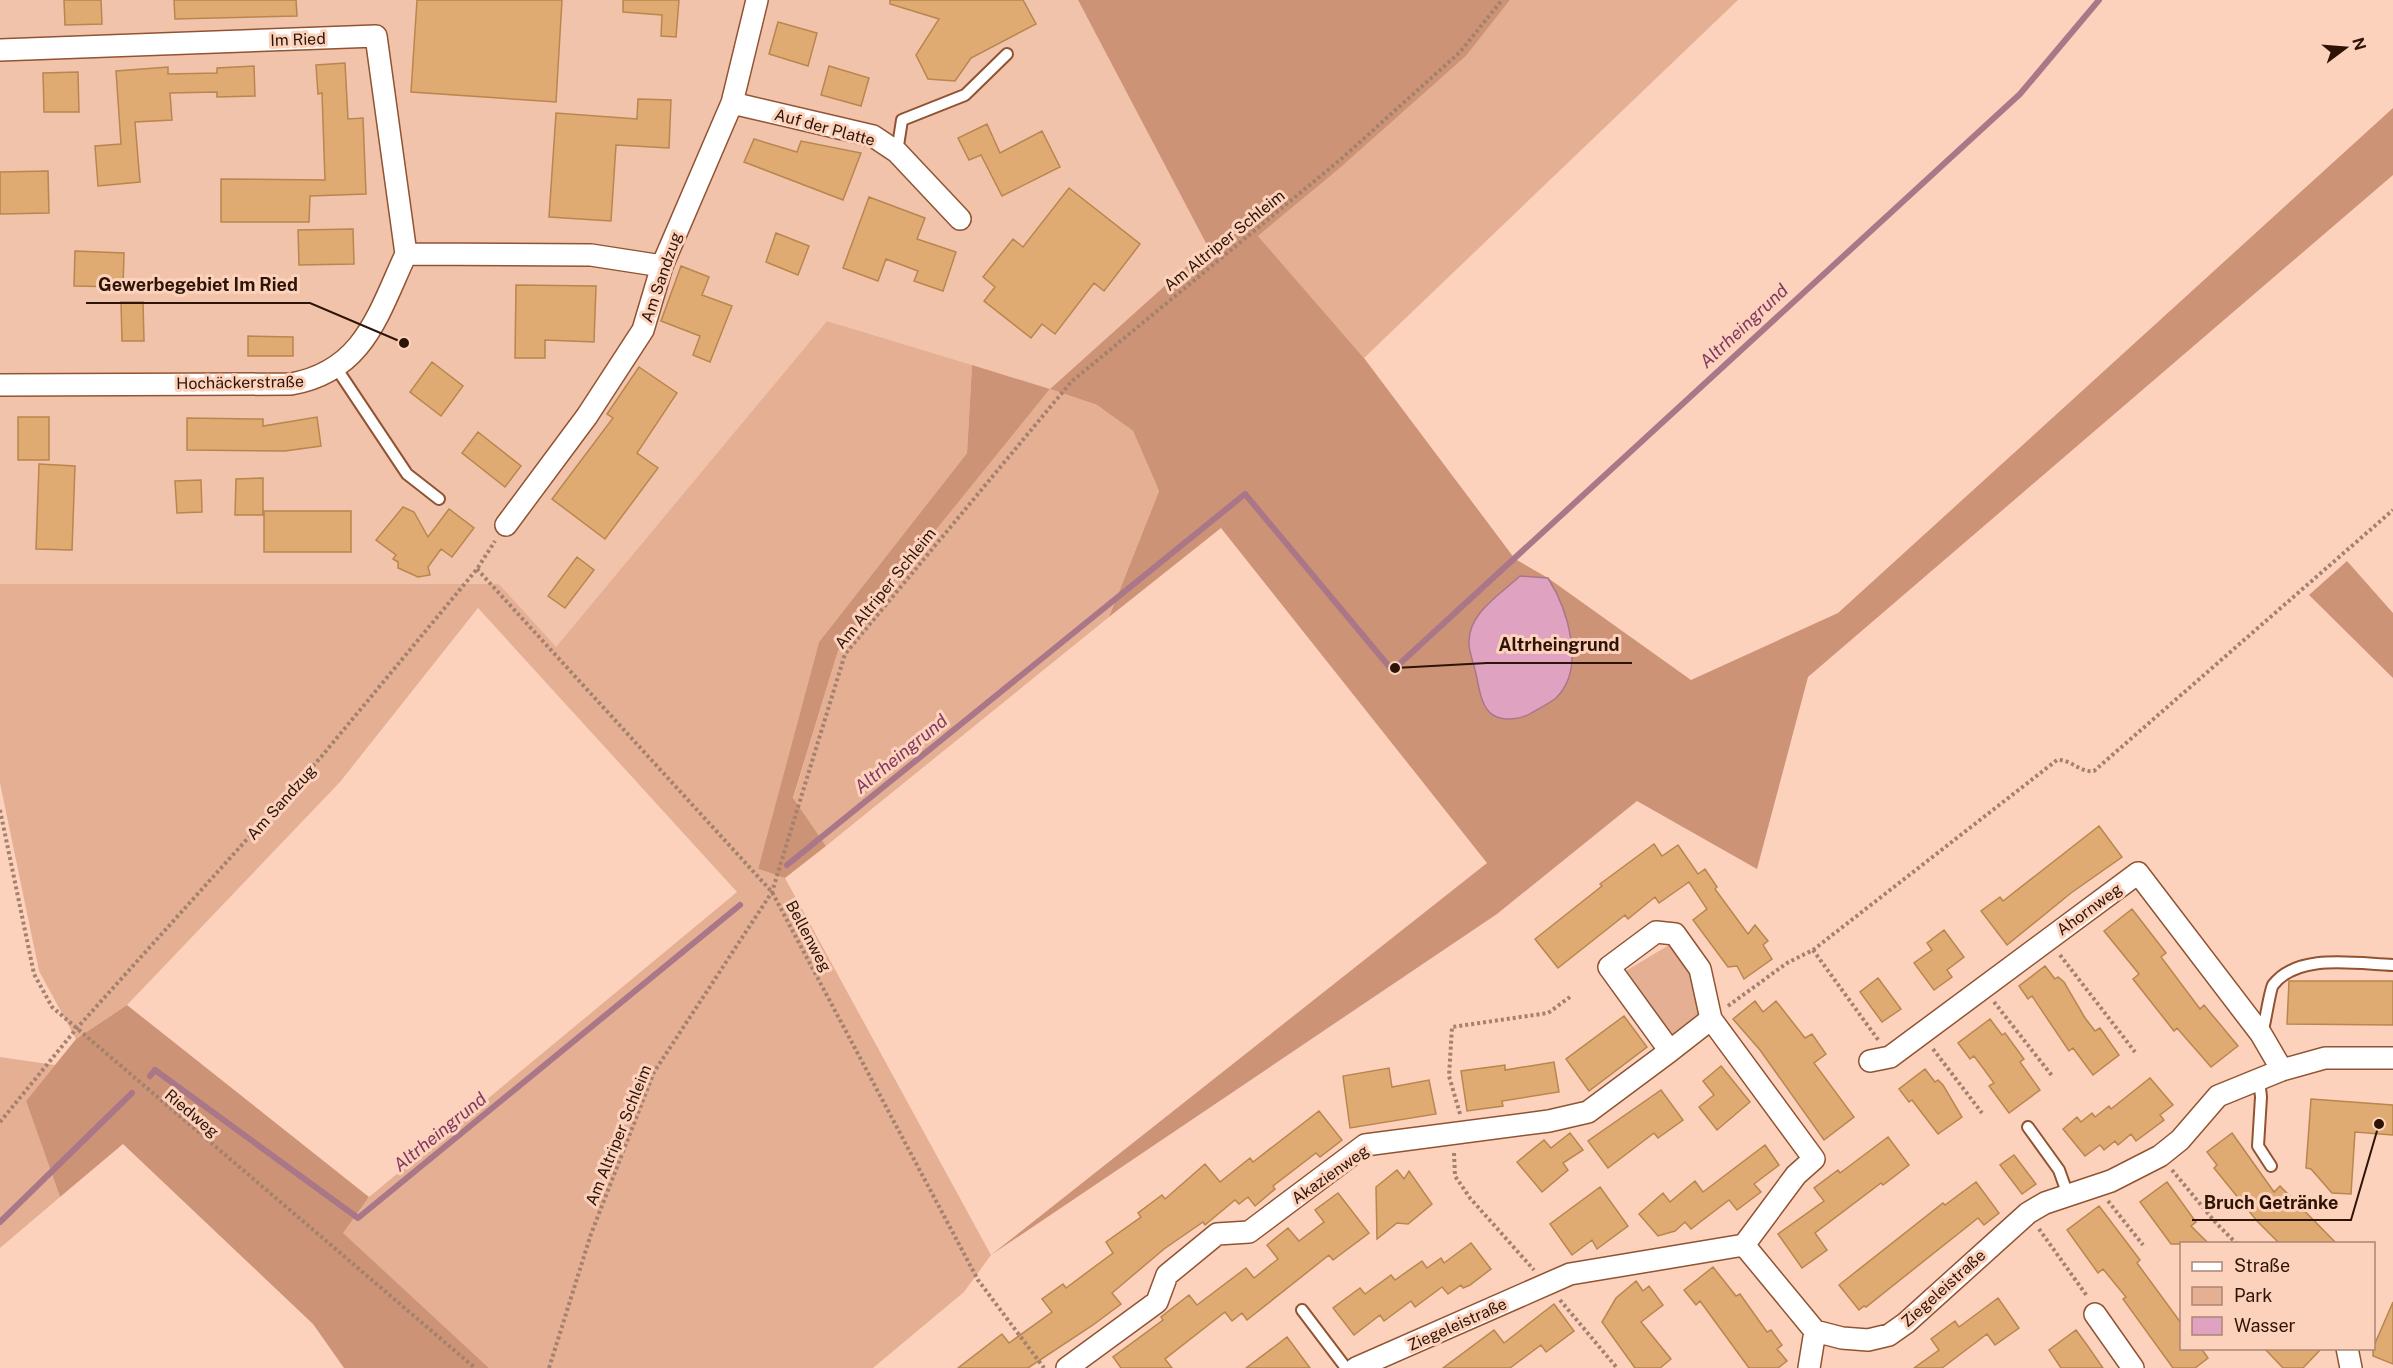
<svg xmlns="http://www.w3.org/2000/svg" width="2393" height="1368" font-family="'Public Sans',sans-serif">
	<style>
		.built { fill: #f1c3ab }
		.green { fill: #e5af94 }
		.forest { fill: #cd9376 }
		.water { fill: #dfa2c0; stroke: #a78; stroke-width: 1.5 }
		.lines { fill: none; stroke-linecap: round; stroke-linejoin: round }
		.stream { stroke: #a78; stroke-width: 6 }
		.building { fill: #dfab72; stroke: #b8864e; stroke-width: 1.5 }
		.lane-casing { stroke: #915331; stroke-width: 14 }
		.street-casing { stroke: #915331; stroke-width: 24 }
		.path { stroke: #a4816e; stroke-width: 4; stroke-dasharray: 3 3; stroke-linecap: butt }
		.lane { stroke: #fff; stroke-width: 10 }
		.street { stroke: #fff; stroke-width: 21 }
		.labels { text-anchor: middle; stroke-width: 6; stroke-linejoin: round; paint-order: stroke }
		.street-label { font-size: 16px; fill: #2d1406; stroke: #fdd2bc }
		.water-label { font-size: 18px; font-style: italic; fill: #823962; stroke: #fdd2bc }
		.leader { fill: none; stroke: #2d1406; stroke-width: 2 }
		.callout-dot { fill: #2d1406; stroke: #fdd2bc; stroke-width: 2 }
		.callout-label { font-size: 18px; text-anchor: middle; font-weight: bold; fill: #2d1406; stroke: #fdd2bc; stroke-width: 6; stroke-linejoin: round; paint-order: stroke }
	</style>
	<rect width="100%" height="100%" fill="#fdd2bc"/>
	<!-- built -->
	<path class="built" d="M0,0H1078L1208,247L1050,389L827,321L556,648L498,584H0Z"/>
	<!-- green -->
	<path class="green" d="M1510,0H1738L1364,358L1258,236L1340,168L1466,56Z
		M827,321L972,365L967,453L819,642L758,869L785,878L991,1255L964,1292L873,1368H489L342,1233L369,1197L737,892L478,608L340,782L127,1005L76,1039L39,971L0,783V584H499L556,647Z
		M1050,389L1097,405L1133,431L1159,491L1109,617L826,846L793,799L838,651Z
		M1669,945L1699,985L1708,1020L1671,1045L1624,972Z
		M0,1057L55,1065L26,1101L60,1197L0,1248Z"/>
	<!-- forest -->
	<path class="forest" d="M1078,0H1510L1466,56L1340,168L1258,236L1364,358L1515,559L1548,578L1691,680L1838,613L2393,108V175L1808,677L1757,869L1637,801L1497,914L991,1255L1487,863L1221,528L1109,617L1159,491L1133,431L1097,405L1050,389L838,651L793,798L826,846L785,878L758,869L819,642L967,453L972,365L1050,389L1208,247Z
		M2347,561L2393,613V678L2309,595Z
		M127,1005L369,1197L343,1233L489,1368H344L313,1324L123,1144L60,1197L26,1101L76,1039Z"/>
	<!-- water -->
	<path class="water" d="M1520,576L1548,578C1567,608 1587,668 1556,698C1550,703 1540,708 1533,712C1523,719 1504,722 1493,715C1481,708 1479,687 1476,674C1474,664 1469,653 1469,643C1468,613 1501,594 1520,576Z"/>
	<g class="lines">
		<!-- stream -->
		<path class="stream" d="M787,865L1245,494L1392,670L1395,668L2020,94L2099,0
			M150,1076L155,1070L358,1218L740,905
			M0,1222L132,1093"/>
	</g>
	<!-- building -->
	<path class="building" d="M64,0H101L102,24L65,25Z
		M174,0H296L297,16L175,19Z
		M417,0H562L556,102L411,92Z
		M623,0H679L676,37L661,36L662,15L623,12Z
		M890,0H1023L1036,24L971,58L955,81L928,79L916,55L939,19L890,4Z
		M778,22L817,33L808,66L769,54Z
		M345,63L348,119L363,118L366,194L310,196L309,222H221V179L325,180L322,93L318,94L316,65Z
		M254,66L255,96L217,97V92L170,93L172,120L135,122L140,182L98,186L95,146L121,144L116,71L168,67V74L217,73V68Z
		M829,66L869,78L861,106L821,95Z
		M78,72L79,112H44L43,73Z
		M638,99L671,100L669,148L616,145L611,221L549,217L556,113L637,119Z
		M987,124L1000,153L1042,131L1060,167L1002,196L981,155L969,160L958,138Z
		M754,139L797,152L801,141L861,153L843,200L744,162Z
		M48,171L49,213L0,214V172Z
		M1069,188L1140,244L1104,291L1094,283L1055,334L1042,324L1031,338L984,301L995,287L983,277L1013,239L1023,247Z
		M869,197L925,218L917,239L956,252L943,291L914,281L918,271L886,259L878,281L843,268Z
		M353,229L354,264L299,265L298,230Z
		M776,233L809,246L798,275L766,262Z
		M75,251L124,253L123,287L74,286Z
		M681,266L709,277L702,295L732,306L710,362L693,355L700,336L661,321Z
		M516,285L596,286L594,342L545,340V358H515Z
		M121,302H143L144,341H122Z
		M248,336L293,337V356H248Z
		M432,362L463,386L441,416L410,392Z
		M639,367L677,393L637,453L658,468L605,539L552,499L613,418L607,414Z
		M18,417H49V460H18Z
		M317,417L321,446L285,451L187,450V418L263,419V426Z
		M478,432L521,466L505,487L462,453Z
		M39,464L75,466L72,550L36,549Z
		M263,478V515H235L236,479Z
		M201,480L202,512L177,513L175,481Z
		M403,507L414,512L428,537L449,509L474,528L452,557L441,549L428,567L430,575L418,577L398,568V562L393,559L396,555L376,540Z
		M264,511H351V552H264Z
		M577,557L594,570L565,608L548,596Z
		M2099,826L2122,857L2071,893L2007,945L1981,911L2000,897L2003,901Z
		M1654,844L1662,856L1678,845L1698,874L1705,869L1717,887L1715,889L1748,934L1755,925L1768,941L1763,945L1772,959L1744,979L1737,966L1728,967L1693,920L1707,909L1689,882L1659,903L1655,897L1628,919L1625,915L1558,968L1535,939L1602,886L1600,884Z
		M2132,909L2166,953L2161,957L2200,1009L2204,1005L2238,1046L2211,1067L2177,1028L2174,1031L2133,979L2139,974L2104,931Z
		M1944,930L1964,957L1947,970L1952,977L1934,990L1914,963L1932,950L1927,943Z
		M2045,966L2055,979L2058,977L2064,982L2085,1018L2095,1031L2100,1028L2119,1055L2093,1075L2073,1048L2069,1051L2032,996L2028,999L2019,986Z
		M1878,978L1901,1009L1882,1022L1860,992Z
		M2289,981H2393V1025L2287,1024Z
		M1755,1001L1763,1012L1776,1001L1805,1038L1812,1034L1826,1054L1814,1063L1854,1117L1824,1140L1760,1050L1733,1019Z
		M1624,1016L1647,1047L1589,1091L1566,1059Z
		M1990,1019L2002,1035L2005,1033L2024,1059L2020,1062L2040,1090L2009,1113L1989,1086L1994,1083L1983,1068L1974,1056L1970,1059L1958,1043Z
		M1554,1062L1559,1092L1502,1101L1503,1106L1467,1111L1461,1071L1505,1065V1070Z
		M1721,1066L1750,1102L1717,1130L1699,1107L1714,1095L1703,1081Z
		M1389,1068L1392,1087L1429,1080L1436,1114L1350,1128L1343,1076Z
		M1925,1069L1935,1082L1938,1080L1943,1085L1962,1117L1938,1134L1912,1100L1909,1102L1899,1089Z
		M2150,1078L2173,1105L2160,1115L2164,1120L2136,1141L2131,1134L2118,1145L2115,1141L2104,1150L2100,1145L2085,1156L2063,1129L2077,1117L2081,1122L2092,1113L2095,1117L2109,1106L2111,1109Z
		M1661,1090L1683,1120L1658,1138L1654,1133L1608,1168L1588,1141Z
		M2311,1099L2393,1105V1135L2355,1132L2351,1194L2332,1193L2311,1169L2306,1168Z
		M1319,1111L1342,1140L1320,1157L1316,1153L1273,1186L1275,1189L1255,1206L1248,1197L1239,1204L1235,1200L1205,1225L1203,1222L1164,1249L1112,1293L1121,1304L1093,1325L1028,1368H958L1002,1334L1009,1343L1052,1312L1042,1299L1063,1284L1066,1288L1113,1253L1106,1242L1141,1217L1138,1213L1162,1195L1165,1199L1205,1164L1220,1182L1250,1158L1253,1162Z
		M1570,1133L1583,1150L1563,1163L1568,1170L1542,1192L1517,1162L1544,1140L1551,1148Z
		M2232,1133L2274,1192L2280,1186L2337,1244H2280L2257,1221L2214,1168L2217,1165L2207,1152Z
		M1888,1137L1909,1165L1883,1185L1881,1183L1815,1233L1827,1250L1802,1268L1778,1234L1824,1201L1814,1188L1838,1170L1840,1173Z
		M1765,1145L1779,1165L1754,1184L1761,1192L1737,1210L1729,1200L1691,1229L1685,1222L1675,1231L1658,1236L1639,1214L1663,1193L1670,1202L1695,1181L1703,1192Z
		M2014,1155L2036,1184L2022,1194L2000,1165Z
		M1397,1170L1404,1179L1409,1171L1432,1204L1408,1224L1397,1223L1377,1239L1376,1187Z
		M1976,1182L1999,1213L1984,1225L1978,1218L1866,1307L1864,1306L1859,1310L1839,1285L1943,1203L1945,1205Z
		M2167,1182L2196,1222L2191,1226L2209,1244H2171L2140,1202Z
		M1600,1187L1628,1226L1597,1249L1592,1240L1572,1255L1550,1224Z
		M1338,1193L1369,1233L1333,1260L1329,1255L1247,1320L1242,1313L1232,1321L1225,1312L1165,1359L1172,1368H1121L1113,1357L1163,1320L1161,1317L1189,1295L1197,1305L1246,1268L1254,1278L1278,1259L1267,1245L1288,1228L1299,1241L1324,1222L1315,1210Z
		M2099,1206L2140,1260L2137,1263L2181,1323V1348H2201L2208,1358L2195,1368H2173L2123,1299L2126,1297L2103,1269L2098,1273L2067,1230Z
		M1471,1243L1491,1269L1470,1285L1463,1288L1461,1285L1448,1294L1442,1287L1415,1307L1411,1301L1384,1321L1380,1315L1354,1335L1333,1308L1360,1288L1365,1294L1391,1275L1395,1280L1422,1261L1427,1268L1441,1258L1444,1263Z
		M1713,1267L1736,1296L1740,1294L1767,1332L1771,1330L1782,1345L1777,1349L1787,1361L1778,1368H1749L1700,1301L1696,1305L1684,1290Z
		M1636,1281L1643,1291L1649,1286L1663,1305L1641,1322L1671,1359L1660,1368H1635L1602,1322L1616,1298Z
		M1998,1298L2019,1328L1995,1345L1987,1334L1942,1368H1914L1939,1350L1931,1339L1955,1321L1959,1327Z
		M2393,1302V1364L2373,1356V1348Z
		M1554,1304L1574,1331L1546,1352L1541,1345L1510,1368H1443L1494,1330L1504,1343Z
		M2076,1330L2087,1345L2103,1368H2061L2049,1350Z
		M1287,1337L1310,1368H1246L1274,1347Z
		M2264,1348H2322L2303,1368H2283Z"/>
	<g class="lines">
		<!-- lane casing -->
		<g class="lane-casing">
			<path id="lane" d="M897,152L902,120L965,95L1007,54
				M337,369L407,474L439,499
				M2262,1034C2265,1024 2270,989 2273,985C2298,952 2358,964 2393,965
				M2259,1079L2261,1097L2258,1146L2271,1166
				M2028,1127L2059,1170L2068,1195
				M1302,1310L1346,1368"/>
		</g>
		<!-- street casing -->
		<g class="street-casing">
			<path id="street" d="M0,50L376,36L406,254
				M732,103L873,136L897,152L960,219
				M0,385L291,384C364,371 378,314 406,254L591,255L662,266
				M506,525L587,416L643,330L662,266L732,103L757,0
				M1711,1019L1670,1051L1609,967L1656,932L1675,934L1700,969L1711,1019L1814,1159L1796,1175L1744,1245
				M1870,1061L1890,1057L2138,873L2261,1034L2282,1070
				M2095,1314L2133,1368
				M2347,1348L2351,1368
				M1067,1368L1157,1302L1167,1275L1217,1234L1249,1232L1365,1145L1549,1121L1588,1112L1670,1051
				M1356,1368L1570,1274L1744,1245L1815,1331L1842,1338L1868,1340L1889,1335L1906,1323L2028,1213L2045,1203L2111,1181L2160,1156L2180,1140L2218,1096L2282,1070L2325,1058H2393
				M1809,1368L1815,1331"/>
		</g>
		<!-- path -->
		<path class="path" d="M477,569L772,892L978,1280L1044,1368
			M0,810L34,974L52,1007L475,1368
			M1813,950L2057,760C2071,759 2080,773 2094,771L2393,510
			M2060,955L2135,1052
			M1994,1002L2053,1077
			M1728,1006L1787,963L1813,950L1879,1041
			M1933,1049L1982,1113
			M1460,1114L1449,1076L1452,1027L1548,1013L1570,997
			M0,1122L77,1028L321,757L477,569L495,541
			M1454,1153L1455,1176L1470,1198L1534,1270
			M2172,1170L2216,1223L2237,1244
			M2108,1201L2143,1245
			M2039,1229L2087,1296
			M1560,1300L1617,1368
			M549,1368L591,1234L654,1072L772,892L845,654L1071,382L1340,160L1460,52L1502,0"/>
		<!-- lane -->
		<use href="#lane" class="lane"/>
		<!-- street -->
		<use href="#street" class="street"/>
	</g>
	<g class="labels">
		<!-- street labels -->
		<g class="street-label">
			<text transform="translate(298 39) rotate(-2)" y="6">Im Ried</text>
			<text transform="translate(825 127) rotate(15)" y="6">Auf der Platte</text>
			<text transform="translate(1224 240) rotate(-39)" y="6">Am Altriper Schleim</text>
			<text transform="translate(661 277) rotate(-71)" y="6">Am Sandzug</text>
			<text transform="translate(240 382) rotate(-1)" y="6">Hochäckerstraße</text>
			<text transform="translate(885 588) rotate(-51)" y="6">Am Altriper Schleim</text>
			<text transform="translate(281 802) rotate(-48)" y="6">Am Sandzug</text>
			<text transform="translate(2089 909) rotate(-36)" y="6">Ahornweg</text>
			<text transform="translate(809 936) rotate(62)" y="6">Bellenweg</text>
			<text transform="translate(192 1113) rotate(40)" y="6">Riedweg</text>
			<text transform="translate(618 1135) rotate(-68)" y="6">Am Altriper Schleim</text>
			<text transform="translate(1330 1174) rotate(-35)" y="6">Akazienweg</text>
			<text transform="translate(1943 1288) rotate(-42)" y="6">Ziegeleistraße</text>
			<text transform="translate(1457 1324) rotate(-24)" y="6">Ziegeleistraße</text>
		</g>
		<!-- water labels -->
		<g class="water-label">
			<text transform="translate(1744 326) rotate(-43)" y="6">Altrheingrund</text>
			<text transform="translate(901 754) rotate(-39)" y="6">Altrheingrund</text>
			<text transform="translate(440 1132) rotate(-39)" y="6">Altrheingrund</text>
		</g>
	</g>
	<!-- callouts -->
	<path class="leader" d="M404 343L310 303H86M1395 668L1487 663H1632M2379 1124L2351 1220H2192"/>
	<g class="callout-dot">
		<circle cx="404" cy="343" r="6"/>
		<circle cx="1395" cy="668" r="6"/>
		<circle cx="2379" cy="1124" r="6"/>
	</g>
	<g class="callout-label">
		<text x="198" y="291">Gewerbegebiet Im Ried</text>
		<text x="1559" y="651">Altrheingrund</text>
		<text x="2271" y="1209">Bruch Getränke</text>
	</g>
	<!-- legend -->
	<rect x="2180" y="1242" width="195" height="108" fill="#fdd2bc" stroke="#aa8673" stroke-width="1.5"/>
	<rect x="2192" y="1262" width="30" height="9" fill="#ffffff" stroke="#aa8673" stroke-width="1.5"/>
	<text x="2234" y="1272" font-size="18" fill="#2d1406">Straße</text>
	<rect x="2192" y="1287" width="30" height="18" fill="#e5af94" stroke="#aa8673" stroke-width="1.5"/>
	<text x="2234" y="1302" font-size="18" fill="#2d1406">Park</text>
	<rect x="2192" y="1317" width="30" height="18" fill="#dfa2c0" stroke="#aa8673" stroke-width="1.5"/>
	<text x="2234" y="1332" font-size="18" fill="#2d1406">Wasser</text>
	<!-- north arrow -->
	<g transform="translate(2345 48) rotate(74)" stroke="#fdd2bc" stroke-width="4.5" paint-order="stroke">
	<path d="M0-4.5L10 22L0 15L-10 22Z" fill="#2d1406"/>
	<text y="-9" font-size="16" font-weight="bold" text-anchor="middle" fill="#2d1406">N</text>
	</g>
</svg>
